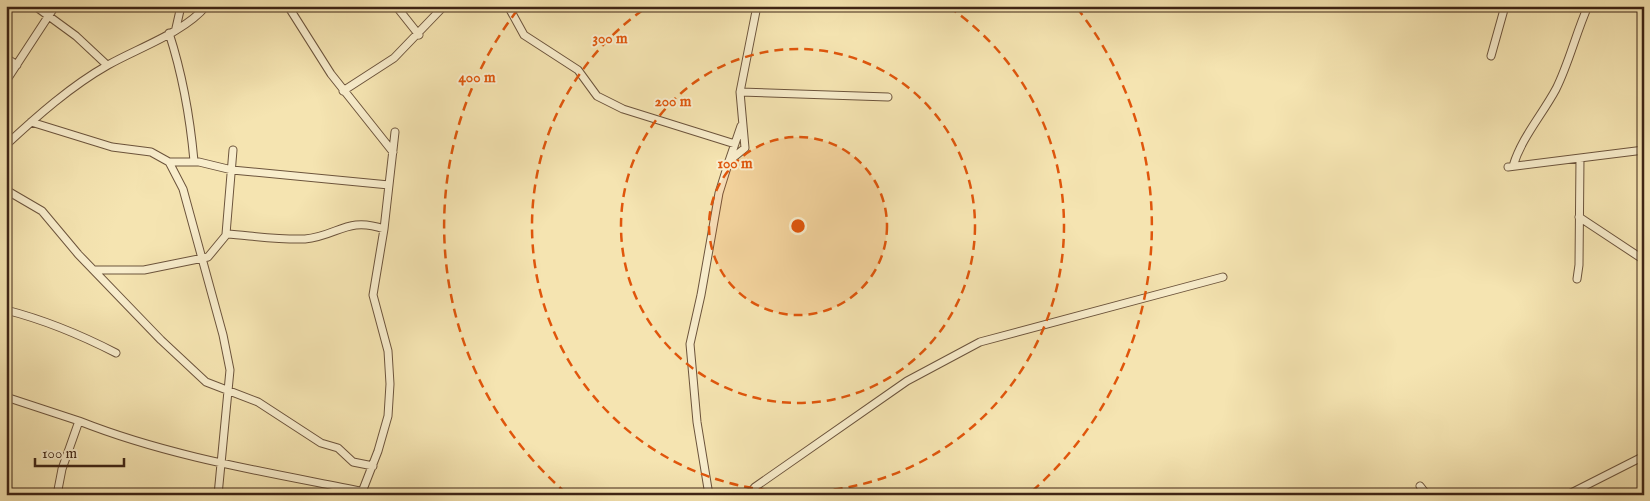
<svg xmlns="http://www.w3.org/2000/svg" width="1650" height="501" font-family="'IM FELL English',serif">
	<style>
		.lines { fill: none; stroke-linecap: round; stroke-linejoin: round }
		.minor-casing { stroke: #6c543c; stroke-width: 9 }
		.minor { stroke: #f8edcc; stroke-width: 7 }
		.ring { fill: none; stroke: #e0560c; stroke-width: 2.5; stroke-dasharray: 9 6 }
		.centre { fill: #e0560c; stroke: #f8edcc; stroke-width: 2.5 }
		.ring-label { font-size: 15px; text-anchor: middle; font-weight: bold; fill: #e0560c; stroke: #f8edcc; stroke-width: 4; stroke-linejoin: round; paint-order: stroke }
	</style>
	<rect width="100%" height="100%" fill="#f5e4b1"/>
	<filter id="stains"><feTurbulence type="fractalNoise" baseFrequency=".004" numOctaves="4"/><feColorMatrix values="0 0 0 0 .2 0 0 0 0 .09 0 0 0 0 .02 0 0 0 .5 -.17"/></filter>
	<radialGradient id="worn" r=".72"><stop offset=".6" stop-color="#630" stop-opacity="0"/><stop offset="1" stop-color="#630" stop-opacity=".3"/></radialGradient>
	<g class="lines">
		<!-- minor casing -->
		<g class="minor-casing">
			<path id="minor" d="M35,6L76,36L107,65
				M288,6L331,74L393,152
				M396,6L419,35
				M508,6L524,35L578,70L597,96L623,109L735,144
				M176,28L181,6
				M169,33C183,76 190,117 194,161
				M1491,56L1505,6
				M6,58L17,65
				M6,81L55,6
				M343,91L394,58L444,6
				M740,92L888,97
				M31,122L112,147L151,152L169,162L183,189L223,335L230,370L218,495
				M6,145C37,116 71,86 108,65C138,48 185,32 206,6
				M729,161L741,126
				M169,162H199L232,170L389,185
				M1513,166C1522,137 1542,115 1556,89C1569,63 1576,33 1588,6
				M1508,167L1644,150
				M6,190L42,211L78,254L161,340L206,382L258,402L321,443L338,448L353,462L373,466
				M1579,217L1644,260
				M226,234L233,150
				M94,270H144L208,257L227,234C253,236 279,240 305,239C338,236 347,216 384,229
				M1577,279L1579,265L1580,158
				M6,310C45,320 81,335 116,353
				M6,397L79,421L62,469L57,495
				M79,421C170,457 266,472 361,491L362,495
				M1420,486L1427,495
				M6,492L15,495
				M362,492L378,451L388,416L390,384L388,351L373,295L384,229L395,132
				M709,495L697,422L690,344L701,295L719,193L729,161L745,148L740,92L757,6
				M748,495L755,487L907,381L980,342L1223,277
				M1567,495L1644,456"/>
		</g>
		<!-- minor -->
		<use href="#minor" class="minor"/>
	</g>
	<!-- distance rings -->
	<circle cx="798" cy="226" r="89" fill="#e0560c" fill-opacity=".12"/>
	<g class="ring">
		<circle cx="798" cy="226" r="89"/>
		<circle cx="798" cy="226" r="177"/>
		<path d="M949 7A266 266 0 1 1 647 7"/>
		<path d="M566 493A354 354 0 0 1 519 8M1077 8A354 354 0 0 1 1030 493"/>
	</g>
	<circle cx="798" cy="226" r="8" class="centre"/>
	<g class="ring-label">
		<text x="610" y="43">300 m</text>
		<text x="477" y="82">400 m</text>
		<text x="673" y="106">200 m</text>
		<text x="735" y="168">100 m</text>
	</g>
	<!-- margin -->
	<rect width="1650" height="501" fill="none" stroke="#f5e4b1" stroke-width="25"/>
	<rect x="8" y="8" width="1635" height="486" fill="none" stroke="#3e2415" stroke-width="2.5"/>
	<rect x="12" y="12" width="1625" height="476" fill="none" stroke="#3e2415"/>
	<!-- scale -->
	<path d="M35 458v8h89v-8" fill="none" stroke="#3e2415" stroke-width="2.5"/>
	<text x="42" y="458" font-size="15" fill="#3e2415" stroke="#f8edcc" stroke-width="4" paint-order="stroke">100 m</text>
	<rect width="100%" height="100%" filter="url(#stains)"/>
	<rect width="100%" height="100%" fill="url(#worn)"/>
</svg>
